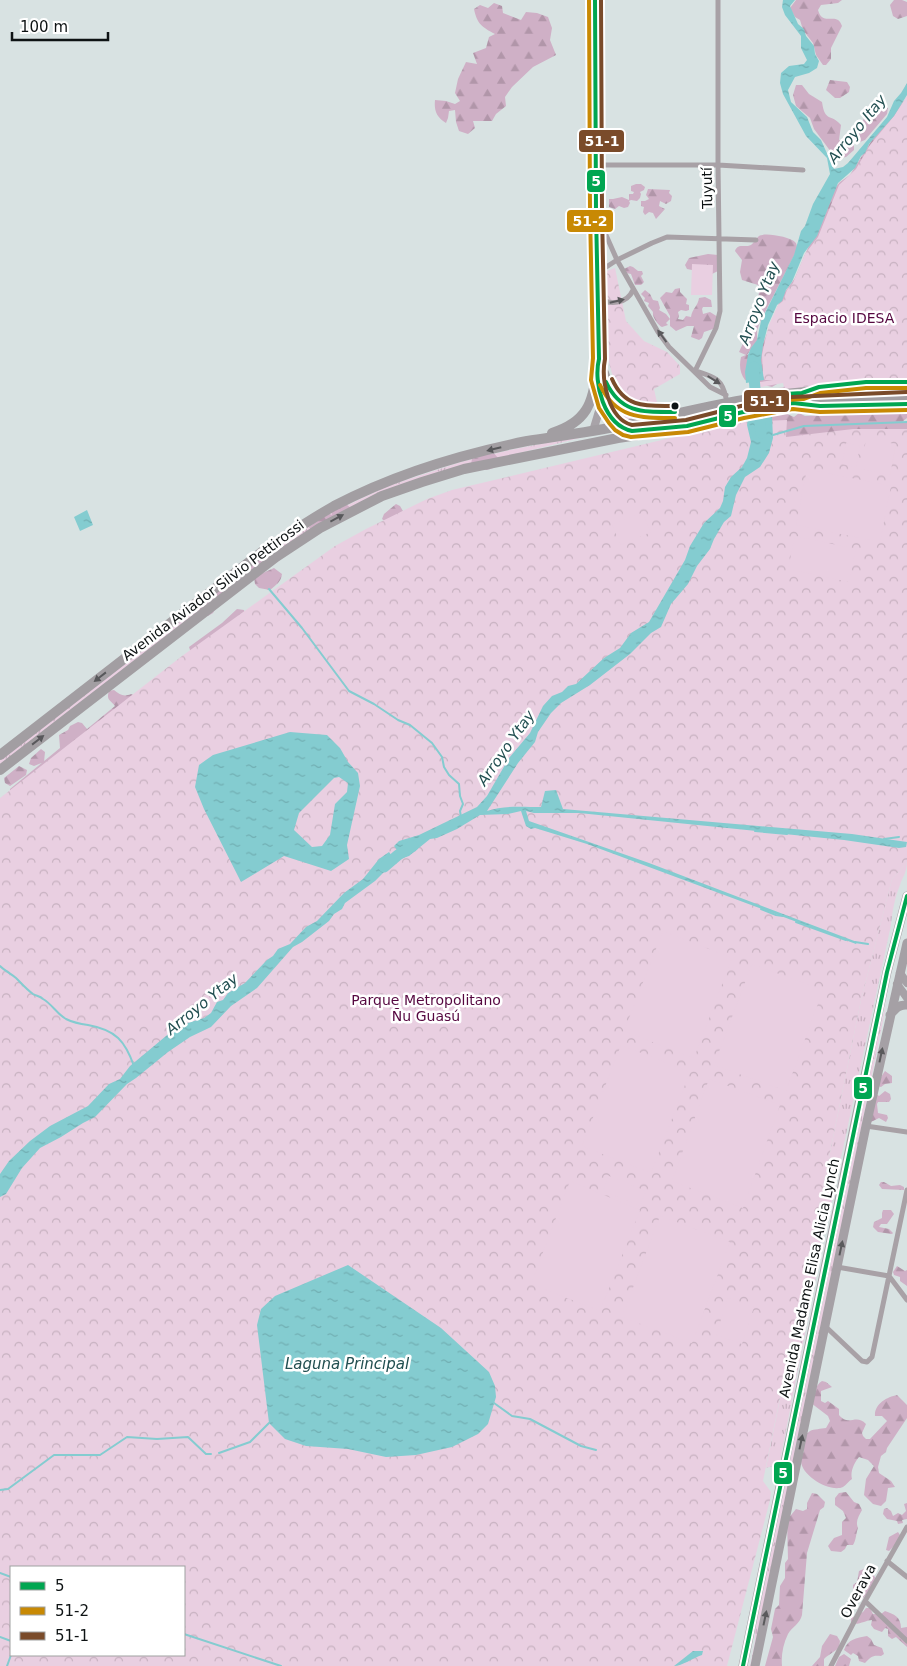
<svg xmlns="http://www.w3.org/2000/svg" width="907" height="1666" font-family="'DejaVu Sans',sans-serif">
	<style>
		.grass { fill: url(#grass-tufts) }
		.forest { fill: url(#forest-firs) }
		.park { fill: url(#park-crowns); fill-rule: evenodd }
		.garden { fill: #e9cfe1 }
		.water { fill: url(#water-ripples); fill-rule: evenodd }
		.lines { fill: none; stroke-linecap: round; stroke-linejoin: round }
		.stream { stroke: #84ccd0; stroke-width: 2 }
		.river { stroke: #84ccd0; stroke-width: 11 }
		.minor { stroke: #a8a1a6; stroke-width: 5 }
		.secondary { stroke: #a6a1a6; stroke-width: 8 }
		.primary { stroke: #a8a3a8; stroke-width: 8 }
		.trunk { stroke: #a5a0a5; stroke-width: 9 }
		.motorway { stroke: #a29ea2; stroke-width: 10 }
		.bus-1-casing { stroke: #fff; stroke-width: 8 }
		.bus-2-casing { stroke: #fff; stroke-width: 8 }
		.bus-3-casing { stroke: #fff; stroke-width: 8 }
		.bus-1 { stroke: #00a651; stroke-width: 4 }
		.bus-2 { stroke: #c88904; stroke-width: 4 }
		.bus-3 { stroke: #7a4b2a; stroke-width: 4 }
		.oneway { fill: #5b5a5d }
		.oneway2 { fill: #58585b }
		.oneway3 { fill: #5a5a5c }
		.bus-dot { fill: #0e1314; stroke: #fff; stroke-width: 2 }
		.labels { text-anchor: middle; stroke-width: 5; stroke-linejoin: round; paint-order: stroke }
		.street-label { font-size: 14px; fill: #0e1314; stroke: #fff }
		.park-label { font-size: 14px; fill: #560841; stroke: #fff }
		.water-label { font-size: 15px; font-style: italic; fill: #224f51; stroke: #fff }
		.line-badge { stroke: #fff; stroke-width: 2 }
		.badge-label { font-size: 14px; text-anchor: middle; font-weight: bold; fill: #fff }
	</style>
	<defs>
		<pattern id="grass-tufts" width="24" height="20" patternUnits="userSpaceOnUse" patternTransform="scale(1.25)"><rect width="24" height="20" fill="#e9cfe1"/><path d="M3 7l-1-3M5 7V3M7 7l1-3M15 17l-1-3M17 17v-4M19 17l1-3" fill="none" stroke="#c7b1c0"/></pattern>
		<pattern id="forest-firs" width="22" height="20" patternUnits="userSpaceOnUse" patternTransform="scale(1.25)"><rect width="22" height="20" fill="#cfb0c6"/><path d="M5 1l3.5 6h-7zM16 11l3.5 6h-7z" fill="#b196a9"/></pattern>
		<pattern id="park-crowns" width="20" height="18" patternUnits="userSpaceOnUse" patternTransform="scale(1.25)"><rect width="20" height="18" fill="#e9cfe1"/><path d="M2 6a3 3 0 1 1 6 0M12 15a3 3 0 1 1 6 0" fill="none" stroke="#c7b1c0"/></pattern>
		<pattern id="water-ripples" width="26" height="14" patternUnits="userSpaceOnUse" patternTransform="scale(1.25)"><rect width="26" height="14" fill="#84ccd0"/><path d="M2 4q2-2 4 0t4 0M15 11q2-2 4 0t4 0" fill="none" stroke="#71aeb2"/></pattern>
	</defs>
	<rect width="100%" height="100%" fill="#d8e2e2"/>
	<!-- grass -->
	<path class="grass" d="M606,396L614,403L642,417L620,421Z
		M757,403L758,404L671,422L632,428L728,407Z
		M586,435L584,437L511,455L355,505L0,766V760L282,542L333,512L388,486L461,462L510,450Z
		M907,862C907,872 903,876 900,885C895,897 892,912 891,925L830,1209C823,1224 819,1240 820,1257L780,1461L776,1465L766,1468L861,1000L892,879Z
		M887,1001L752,1666H750L755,1641V1631L877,1038Z"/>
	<!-- forest -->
	<path class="forest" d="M796,0H842L838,3L821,5L818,10C823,28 837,10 842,26L831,48V59L826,65H823L816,55L813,43L803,30L800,20L795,17L790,8Z
		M894,0H902L907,2V16L898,19L893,16L890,5Z
		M494,3L502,6L503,13L521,20L526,12L537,13L548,17L552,28L550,40L556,55L533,67L512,87L505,97L506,106L496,114L492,121H473L475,128L468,134L459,131L456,122L455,110L449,111L448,118L446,123C436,117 434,110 435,100L446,101L455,104L460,101L455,93L458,79L466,62L477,64L473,53L486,48L489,37L495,34C482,27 477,24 474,9L480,5L488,8Z
		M830,80L847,82L850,87L849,92L840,98H835L826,90Z
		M796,85H802L809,94L822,102C825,123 831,113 841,125L839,140L854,145V150L846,157L835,159L834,153L831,152L814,129L810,118L796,106L793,95Z
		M907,97V120L777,384L772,387L745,380C740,373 739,366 741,357L746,355L739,352L745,339L746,326L752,319L756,309L760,287L758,285L742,280L740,272L742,260L735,251C738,243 745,248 751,245C754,243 756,238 759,236C765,232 790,237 795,242C797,244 797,246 797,250L760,322L757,330V341L747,355L760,351L782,296L795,278L833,190L840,182L850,175L875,135Z
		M883,106L888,108L887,114L865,140L860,142L857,137V128C870,117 858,110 883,106Z
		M636,184H641L645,187L644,190L640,192L641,194L640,198L637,201L631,200L629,201L630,203L628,207L624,208L619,206L615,209L609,207V199H613L622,197L629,200V194H633L634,192L631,191V186Z
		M648,189L670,190L669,193L672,196L671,201L666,204L660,201L659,206L665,209L656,219L653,213L649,212L645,215L643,212L644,207L641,206V201H645L649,199L646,195Z
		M708,254L718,255V271L710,275L697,266L692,270L687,269L685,265L689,258Z
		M630,266L633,267L638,271H642L643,274L641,276L644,282L641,285H635L631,274L626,273L624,269Z
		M680,288V292L687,299L686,304L689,305V310L686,311L681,310L678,312L679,316L678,319L683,320L686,316L691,317C692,309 698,306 699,298L705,297L711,300L712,307H703L702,309L703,314L710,312L718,317L716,328L704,332L702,338L699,340L691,337L694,326H687L676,331L670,326V316L660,298L666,292L672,293L675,289Z
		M645,290L650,294L653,300L658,301L660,308L659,310L666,314L670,319L666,323L668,325L662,327C658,325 652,317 653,312L648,306L649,303L644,301L645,298L641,294Z
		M891,406L907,412V418L902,422L907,423V434L746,483L769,422L773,414L778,410L794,417L799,413L805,416L829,415L837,410L857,412L869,407L882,408Z
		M493,452L498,458L499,464C489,473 482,470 471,464L472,459Z
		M345,503L353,510L312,531L309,527L328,513L332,515L331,510Z
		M396,504L400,506L403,511L386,522L382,519L384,514Z
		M275,551L281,554L242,581L239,579L238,573L264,552Z
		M274,568L282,574C281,582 276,585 270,590L259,588L255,584L254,577Z
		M219,588L231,591L218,604L213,613L208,616L196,615L194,611Z
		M237,609L244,610L246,619L191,653L189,647L222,623Z
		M114,690C120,695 124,697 131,694L138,697L10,793V789L60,748L59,735L68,730L70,726L78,722L82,723L87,729L115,706C110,700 106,700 109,691Z
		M41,749L45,752L44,762L34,766L29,764L31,758Z
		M19,766L27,770L26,775L10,786L5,783L4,778Z
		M885,1071L892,1076V1083L885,1084L881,1087L873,1085L872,1080L873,1076L881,1077Z
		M867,1090L873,1091L879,1096L885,1091L890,1094L891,1099L889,1102H878L877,1104L878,1113L887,1115L888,1118L886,1122L879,1118L871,1122L868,1099L865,1095Z
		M881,1182H884L891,1186L900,1185L904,1187V1190L882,1189L879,1185Z
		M883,1210H891L894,1214L887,1224H881L879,1227L889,1229L893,1233L892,1234L878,1232L873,1227L874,1222L882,1218V1213Z
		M897,1266L905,1271L907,1270V1286L900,1281V1277L894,1275L893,1272Z
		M822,1381L826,1382L832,1387L821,1391V1401L825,1403L828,1401L839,1409V1415C849,1427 856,1413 866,1424L862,1433L863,1436L866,1439H870L887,1421L882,1416H875C874,1404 887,1397 897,1395L907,1405V1418L887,1448L886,1452L881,1456L878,1467L879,1473L891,1481L895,1487L888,1488L886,1501L881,1506L873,1504L864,1495L866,1479L874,1466L868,1460L859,1457C854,1463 850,1472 852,1479C849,1481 846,1485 843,1487C830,1493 800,1475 801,1460C801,1456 804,1453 804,1449C804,1443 804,1434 810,1431C814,1429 821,1429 826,1428L830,1421L828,1416L811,1403C813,1396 815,1385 822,1381Z
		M846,1492L854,1502L859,1504L862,1510C859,1516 855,1521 858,1528C856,1533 856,1541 853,1545H847L845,1549L841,1552L831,1551L828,1546L834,1538L842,1535V1522L846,1518L843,1511L835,1505V1498L839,1493Z
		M812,1493L817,1494L825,1502L824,1507L820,1510L807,1553L802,1615C800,1624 792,1627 788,1634C783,1644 781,1656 782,1666H765L773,1637L771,1629L775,1609L779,1605L780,1586L785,1578V1563L788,1559L787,1520L796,1509L803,1511L807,1509V1503Z
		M907,1503V1519L902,1520L903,1523L898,1524L897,1521L887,1519L883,1514L884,1509L887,1508L891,1511L893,1516L898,1513L902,1515L906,1511L904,1504Z
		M898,1532L900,1535L899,1541L889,1551L886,1550L889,1537Z
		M866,1568L869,1569L877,1580C871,1588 864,1600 855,1604L853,1601L857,1591L853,1589V1585L857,1582L859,1571Z
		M866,1608H870L873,1614H881L885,1611C894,1614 901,1617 901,1628L907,1627V1647L896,1637L892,1639L888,1636V1629L885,1628L882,1632L874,1629L871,1625L872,1620C866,1620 858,1626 851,1623V1618L863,1612Z
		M830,1634L837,1636L840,1641L839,1648L826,1657L824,1659V1666H812L820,1657L822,1646Z
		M867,1636L871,1639L874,1645L882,1648L884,1654L881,1656C872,1655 871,1657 865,1663L859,1661L858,1656L853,1653L851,1655L844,1650C848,1639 856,1638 867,1636Z
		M844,1654L851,1659L849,1666H835L839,1657Z"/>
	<!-- park -->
	<path class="park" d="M907,96V379C855,379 808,386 756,395V392L784,387L783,383L755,388L754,383L773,380H765L763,376L762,355L764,345L769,325L778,305L783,301L787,290L793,283L805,254L818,237L839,185L856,169L870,145L894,116Z
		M615,268L626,321L644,341L667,352L680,366V374L654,389L658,407C647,406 637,406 628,399C600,378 605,304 604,272Z
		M787,420L786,437L853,429H907V862L892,879L861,1000L763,1481L771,1492L770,1500L727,1666H0V798L182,656L335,546L366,529L427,499L452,490L737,422ZM11,1567H184V1655H11Z"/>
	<!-- garden -->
	<path class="garden" d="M692,264L713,265L712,295H691Z
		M866,439L896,444L890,475L861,469Z
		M846,443L860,446L856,467L842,464Z
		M807,469L891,486L880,542L796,525Z
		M642,513L651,532L621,545L612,525Z
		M795,536L856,549L849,582L788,569Z
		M663,931L732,958L694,1058L624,1031Z
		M752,964L823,990L786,1091L714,1065Z
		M621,1045L690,1072L651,1173L582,1146Z
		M709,1079L780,1105L743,1208L672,1181Z
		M609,1176L646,1191L640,1206L603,1191Z
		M570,1181L640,1210L600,1311L531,1284Z
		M660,1216L730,1242L692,1343L622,1317Z
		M728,1298L754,1307L742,1344L716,1335Z"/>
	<!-- water -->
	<path class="water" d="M783,0H795L790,6L798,24L804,29L806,36L814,46L815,54L819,61L817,68L809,73L795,77L788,90L791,102L807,117L813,132L821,140L834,169L843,167L848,163L887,117L894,101L901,93L907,83V95L894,116L869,144L865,153L861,156L855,168L838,183L817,236L804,253L792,282L786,290L782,301L777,305L768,325L763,345L761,360L764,380L746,383L745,372L748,355L751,348L757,340L761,321L794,255L801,231L805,226L813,204L830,174L827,158L806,136L783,94L780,83L781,73L789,66L804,64L807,60L801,48V36L785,15L782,7Z
		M772,416L773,438L769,453L760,467L745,477L736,495L731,516L724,522L714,539L710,549L697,566L688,584L671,604L661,627L651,633L630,654L590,685L561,703L551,713L538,732L535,742L518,763L487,811C503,805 524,807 541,807L545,791L556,790L563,809L852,834L907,842L906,847L899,848L844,840L579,813H534L526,811L529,821L649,863L857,942L856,944L587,844L535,828L531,829L526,826L521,811L508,814L480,815L457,829L437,838L430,839L409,856L403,858L394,846L399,841L419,835L477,807L487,796L509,758L530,733L543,706L552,696L562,692L568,686L576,684L604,658L620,648L631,633L649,622L685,560L690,546L704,523L720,508L723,501L725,487L731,477L742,467L747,458L751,442L747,425L748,419Z
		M87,510L93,525L80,531L74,517Z
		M290,732L327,735L340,748L348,762L358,773L360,786L347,845L349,859L331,871L284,856L241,882L204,809L195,787L199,765L213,755ZM339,777L348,783L347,792L335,804L330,835L322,846L312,847L294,830L299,813L334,778Z
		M389,852L397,863L388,868L375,881L345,903L342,909L334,914L329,921L302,942L293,947L257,988L231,1006L211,1027L190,1037L168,1052L136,1078L127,1084L95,1117L83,1123L61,1137L40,1148L22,1168L6,1194L0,1197V1174L9,1161L30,1141L50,1126L88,1106L109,1084L120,1079L130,1066L172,1031L181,1025L204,1018L211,1013L217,1002L223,1000L228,993L245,983L267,960L273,956L278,949L290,944L306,927L317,921L344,893L363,879L379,859Z
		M348,1265L441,1328L489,1372L495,1386L496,1397L488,1424L478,1434L452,1447L416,1455L386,1457L348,1449L306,1446L285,1439L269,1423L257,1325L261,1309L275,1296Z
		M693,1651H703L702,1655C693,1658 682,1666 674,1666Z"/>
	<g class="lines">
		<!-- stream -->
		<path class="stream" d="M773,435L804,426L907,422
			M269,589L302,628L349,691L374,704L398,720L410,725L432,743L442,757L444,767L449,775L459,784L460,796L463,804L460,811L461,817
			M755,831L787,834
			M884,839L899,837
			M761,909L776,915L783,916
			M796,922L846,940
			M855,942L868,944
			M0,966C5,971 10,973 16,978C21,983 26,989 33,994C36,996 40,996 43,999C52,1004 57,1014 66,1019C74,1023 80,1024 88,1025C116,1030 125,1041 134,1066
			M494,1403L512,1416L530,1419L581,1446L596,1450
			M219,1453L250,1442L269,1423
			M0,1490L8,1489L54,1455H100L127,1437L157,1439L188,1437L206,1454H211
			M0,1573L11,1577
			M184,1634L281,1666
			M0,1637L11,1641
			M7,1666L11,1655"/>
		<!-- river -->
		<path class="river" d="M754,367C753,389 759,411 761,433
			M384,867L398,855L413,846"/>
		<!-- minor -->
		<path class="minor" d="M596,165H718L803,170
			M598,217L617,260L658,332L669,347L710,387L726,395
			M597,273L617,260L652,243L667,237L756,240
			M598,297C609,306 627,304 633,290
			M695,371L716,328L720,311L718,165V0
			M696,371C714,377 722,378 726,398
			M866,1126L907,1132
			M837,1267L889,1276L907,1300
			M825,1326L862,1361L867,1362L872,1357L907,1190
			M887,1561L907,1577
			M865,1601L907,1641
			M831,1666L865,1601L907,1527"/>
		<!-- secondary -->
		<path class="secondary" d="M900,973L907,983
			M897,984L907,998"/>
		<!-- primary -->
		<path class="primary" d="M595,0L596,212L599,359C594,384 604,405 618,426
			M593,431L603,398"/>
		<!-- trunk -->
		<path class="trunk" d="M890,1015C895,1009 899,1004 907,1005
			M743,1666L855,1123L887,972L907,896
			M755,1666L866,1126L907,943"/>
		<!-- motorway -->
		<path class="motorway" d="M604,373C614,407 629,413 663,412
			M552,433C587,422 593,403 597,370
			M0,755L267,548C289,534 311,519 334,506C393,475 462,454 527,441C559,436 591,432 624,425C674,415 724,401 775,395C819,390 863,388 907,388
			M0,770L276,557L320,528L382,496L422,482L464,469L618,438L671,430L743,412L793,403L907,398"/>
		<!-- bus-1 casing -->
		<g class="bus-1-casing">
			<path id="bus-1" d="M595,0L596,212L599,359C593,383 604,425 632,431L687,426L743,412L793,403L820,406L907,404
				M606,382C621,414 644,412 675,412
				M785,394L802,393L819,387L866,382H907
				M743,1666L887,972L907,896"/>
		</g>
		<!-- bus-2 casing -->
		<g class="bus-2-casing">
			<path id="bus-2" d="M589,0L590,212L593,358L591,380L599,408L609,423L615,430L623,435L631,437L688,432L744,418L793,409L820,412L907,410
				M600,385C616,419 641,418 675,418
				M785,400L804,399L820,393L866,388H907"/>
		</g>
		<!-- bus-3 casing -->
		<g class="bus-3-casing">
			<path id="bus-3" d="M601,0L602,212L605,359C601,379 608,419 632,425L686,420L741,406L792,397L907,392
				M612,379C625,409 647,406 675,406"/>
		</g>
		<!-- bus-1 -->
		<use href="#bus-1" class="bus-1"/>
		<!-- bus-2 -->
		<use href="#bus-2" class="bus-2"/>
		<!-- bus-3 -->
		<use href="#bus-3" class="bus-3"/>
	</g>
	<!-- one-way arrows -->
	<defs><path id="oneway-solid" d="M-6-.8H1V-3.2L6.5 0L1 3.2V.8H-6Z" transform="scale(1.25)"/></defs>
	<g class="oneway">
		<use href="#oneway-solid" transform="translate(617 301) rotate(-13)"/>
		<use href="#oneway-solid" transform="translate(662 336) rotate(-126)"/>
		<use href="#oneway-solid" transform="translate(714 380) rotate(32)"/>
	</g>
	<g class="oneway2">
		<use href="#oneway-solid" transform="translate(494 449) rotate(166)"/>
		<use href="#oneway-solid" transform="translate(337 518) rotate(-28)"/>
		<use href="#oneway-solid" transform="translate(100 677) rotate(142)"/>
		<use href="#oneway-solid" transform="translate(38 740) rotate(-38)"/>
	</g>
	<g class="oneway3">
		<use href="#oneway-solid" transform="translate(881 1055) rotate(-78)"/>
		<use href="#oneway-solid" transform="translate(841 1248) rotate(-78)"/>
		<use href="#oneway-solid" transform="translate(801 1442) rotate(-78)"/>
		<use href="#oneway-solid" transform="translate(765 1618) rotate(-78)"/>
	</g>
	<!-- markers -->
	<circle class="bus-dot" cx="675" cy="406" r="4.5"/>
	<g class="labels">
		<!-- street labels -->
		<g class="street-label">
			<text transform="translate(707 188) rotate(-91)" y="5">Tuyutí</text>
			<text transform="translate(213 590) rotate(-37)" y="5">Avenida Aviador Silvio Pettirossi</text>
			<text transform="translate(809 1278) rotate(-78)" y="5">Avenida Madame Elisa Alicia Lynch</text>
			<text transform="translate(858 1591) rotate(-62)" y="5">Overava</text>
		</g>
		<!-- park labels -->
		<g class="park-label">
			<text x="844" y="323">Espacio IDESA</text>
			<text x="426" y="1005">Parque Metropolitano<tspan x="426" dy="16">Ñu Guasú</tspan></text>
		</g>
		<!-- water labels -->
		<g class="water-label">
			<text transform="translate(857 129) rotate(-51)" y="5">Arroyo Itay</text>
			<text transform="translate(759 303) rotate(-69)" y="5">Arroyo Ytay</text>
			<text transform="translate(506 748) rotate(-55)" y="5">Arroyo Ytay</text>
			<text transform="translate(202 1004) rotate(-39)" y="5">Arroyo Ytay</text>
			<text x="347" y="1369">Laguna Principal</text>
		</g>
	</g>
	<g class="line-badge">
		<rect x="578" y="129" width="47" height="24" rx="5" fill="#7a4b2a"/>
		<rect x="586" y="169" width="20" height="24" rx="5" fill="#00a651"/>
		<rect x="566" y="209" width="48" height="24" rx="5" fill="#c88904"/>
		<rect x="743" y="389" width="47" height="24" rx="5" fill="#7a4b2a"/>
		<rect x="718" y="404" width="19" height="24" rx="5" fill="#00a651"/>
		<rect x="853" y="1076" width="20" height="24" rx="5" fill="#00a651"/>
		<rect x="773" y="1461" width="20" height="24" rx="5" fill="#00a651"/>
	</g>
	<g class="badge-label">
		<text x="602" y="146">51-1</text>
		<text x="596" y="186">5</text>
		<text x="590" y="226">51-2</text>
		<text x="767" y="406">51-1</text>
		<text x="728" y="421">5</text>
		<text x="863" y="1093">5</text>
		<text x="783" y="1478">5</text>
	</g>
	<!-- legend -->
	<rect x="10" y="1566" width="175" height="90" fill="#ffffff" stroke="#9fa1a1"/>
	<rect x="20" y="1582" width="25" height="8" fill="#00a651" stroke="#9fa1a1"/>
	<text x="55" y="1591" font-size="15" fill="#0e1314">5</text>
	<rect x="20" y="1607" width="25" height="8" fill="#c88904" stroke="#9fa1a1"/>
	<text x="55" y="1616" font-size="15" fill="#0e1314">51-2</text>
	<rect x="20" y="1632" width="25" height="8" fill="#7a4b2a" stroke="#9fa1a1"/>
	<text x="55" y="1641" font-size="15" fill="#0e1314">51-1</text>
	<!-- scale -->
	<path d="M12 32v8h96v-8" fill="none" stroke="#0e1314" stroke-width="2.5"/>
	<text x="20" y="32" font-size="15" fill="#0e1314" stroke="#ffffff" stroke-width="4" paint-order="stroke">100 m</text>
</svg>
